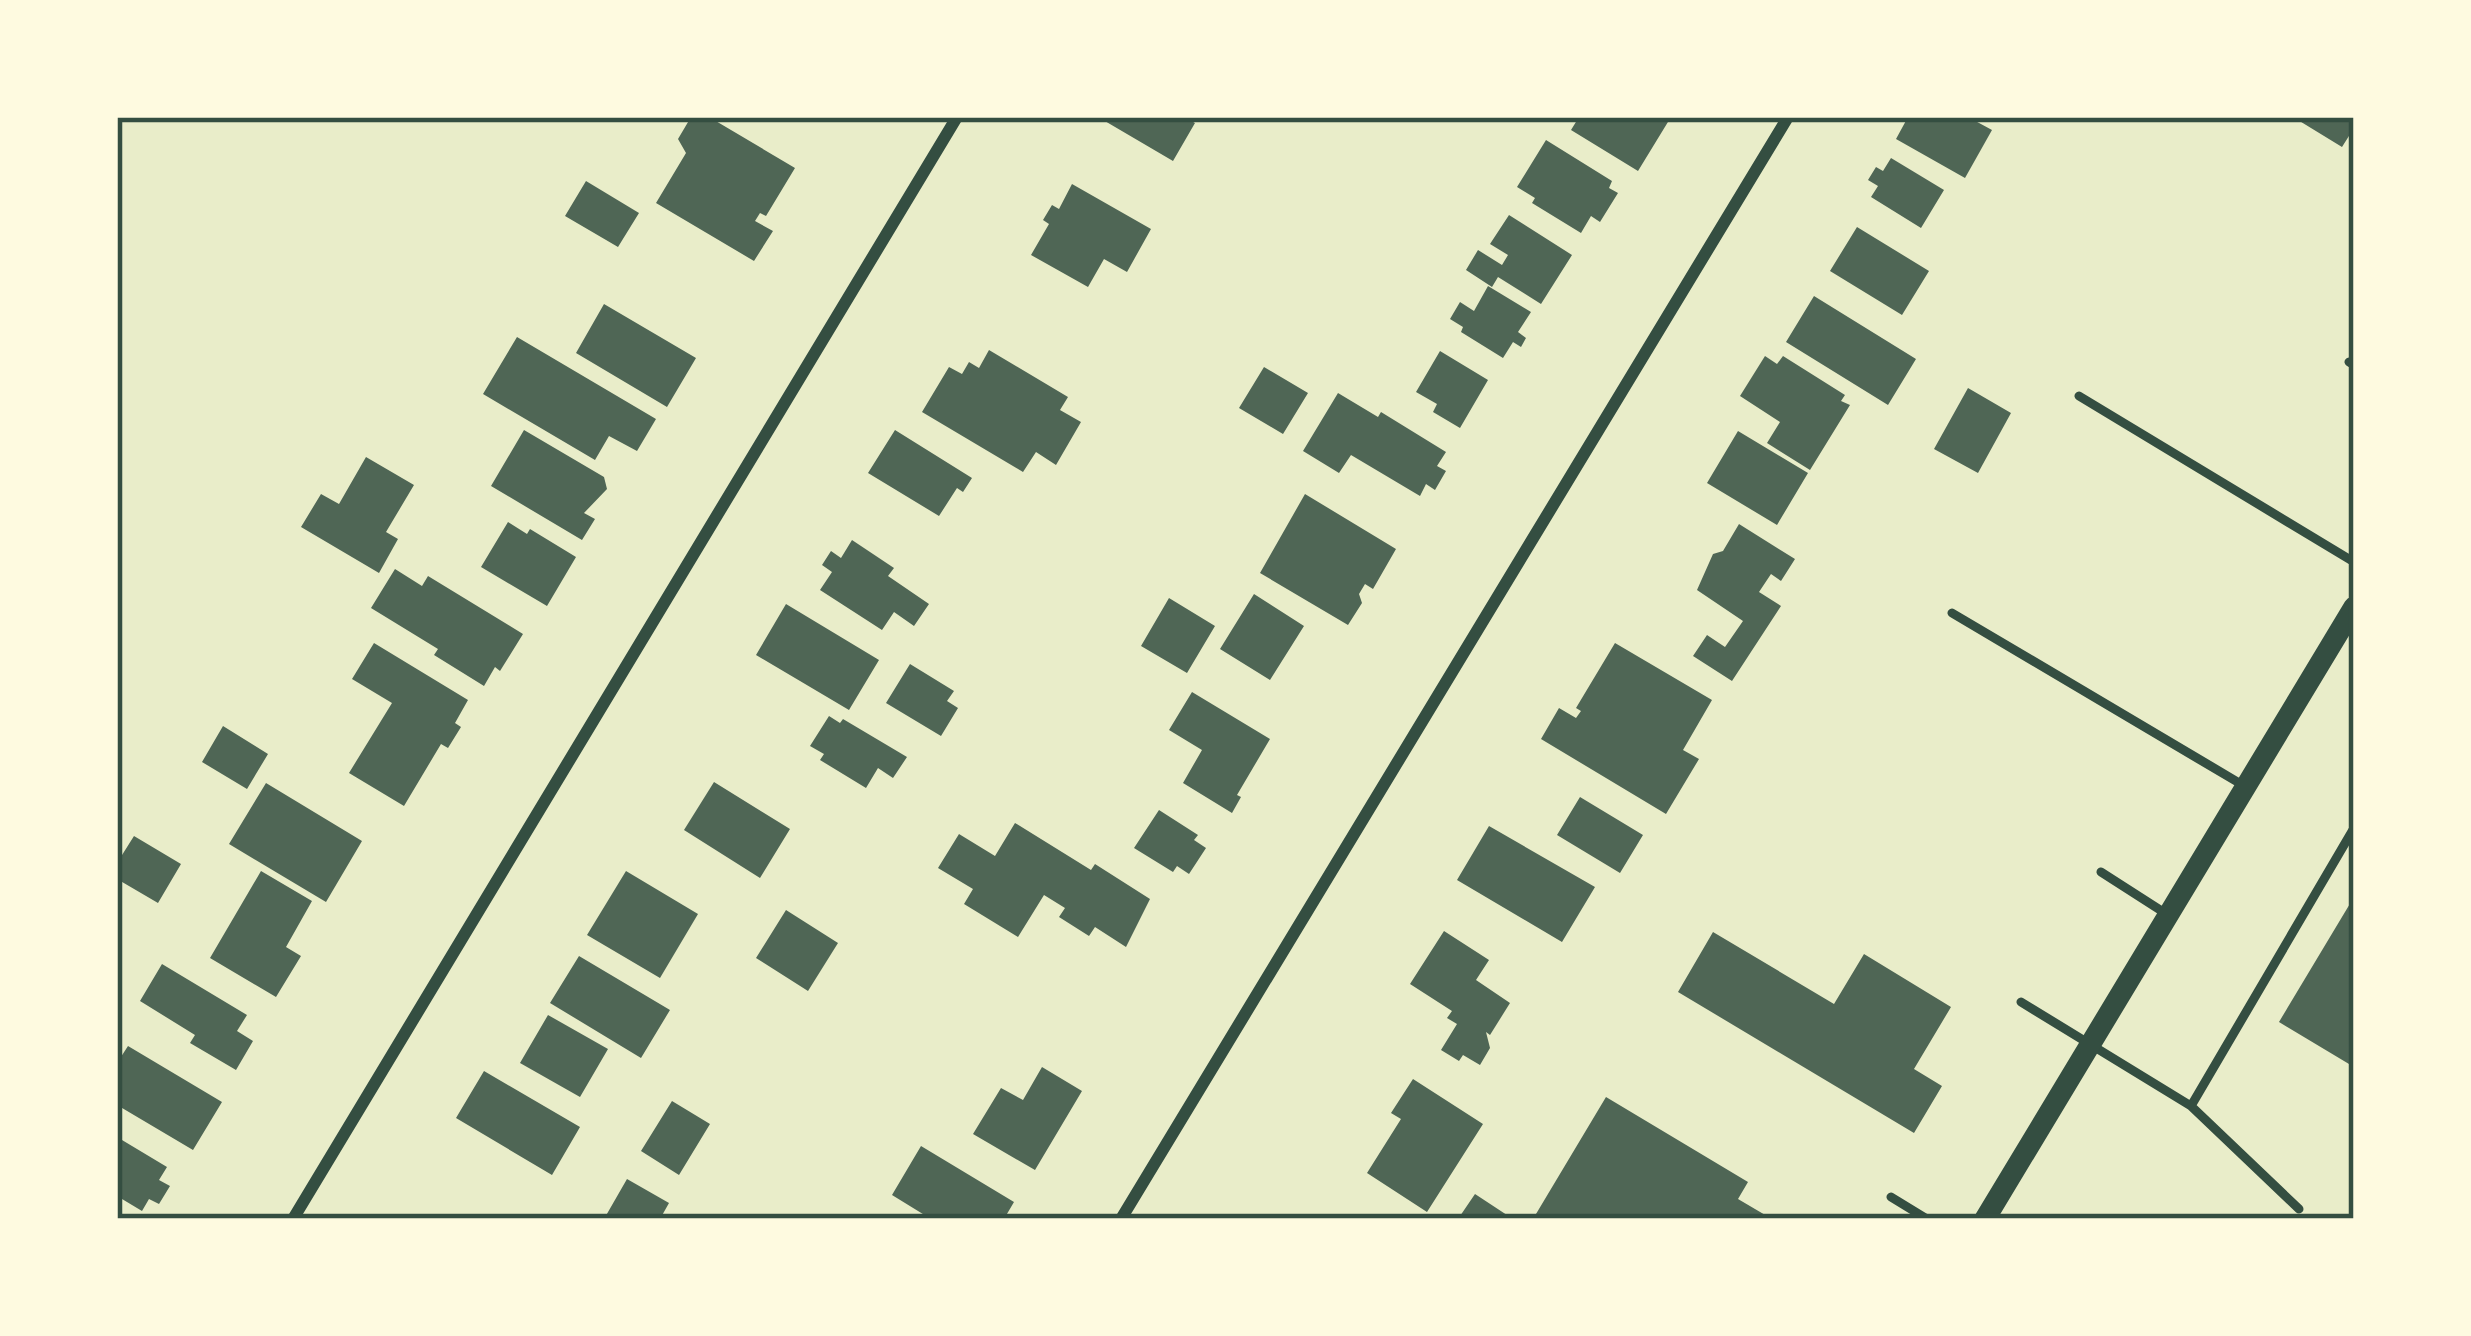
<svg xmlns="http://www.w3.org/2000/svg" width="2471" height="1336" font-family="Helvetica,sans-serif">
	<style>
		.building { fill: #4f6655 }
		.lines { fill: none; stroke-linecap: round; stroke-linejoin: round }
		.service { stroke: #344e41; stroke-width: 9 }
		.minor { stroke: #344e41; stroke-width: 12 }
		.tertiary { stroke: #344e41; stroke-width: 21 }
		.neatline { fill: none; stroke: #344e41; stroke-width: 4.5 }
	</style>
	<rect width="100%" height="100%" fill="#e9edc9"/>
	<!-- building -->
	<path class="building" d="M691,117H709L795,168L766,216L760,213L755,221L773,231L754,261L656,203L686,153L678,139Z
		M1098,117H1184L1195,123L1173,161Z
		M1579,117H1671L1638,171L1571,130Z
		M1908,117H1968L1992,130L1965,178L1896,139Z
		M2293,117H2354V128L2342,147Z
		M1546,140L1612,181L1609,188L1618,193L1600,222L1591,216L1581,233L1532,203L1535,198L1517,187Z
		M1891,158L1944,190L1921,228L1871,197L1878,186L1868,180L1876,167L1883,171Z
		M586,181L639,213L618,247L565,216Z
		M1072,184L1151,229L1127,272L1104,259L1088,287L1031,255L1049,224L1043,220L1052,205L1059,209Z
		M1509,215L1572,255L1541,304L1498,277L1492,287L1466,270L1478,250L1502,265L1508,255L1490,244Z
		M1857,227L1929,271L1902,315L1830,271Z
		M1488,286L1531,312L1518,332L1526,338L1521,347L1513,342L1503,358L1461,332L1463,327L1450,319L1460,302L1474,311Z
		M1814,296L1916,359L1888,405L1786,342Z
		M604,304L696,358L667,407L576,353Z
		M517,337L656,419L637,451L609,436L595,460L483,394Z
		M989,350L1068,397L1060,410L1081,422L1056,465L1036,452L1023,472L922,412L949,367L962,374L969,362L979,368Z
		M1440,351L1488,380L1460,428L1433,412L1437,404L1416,392Z
		M1765,356L1777,364L1783,356L1845,395L1841,401L1850,405L1810,470L1767,443L1780,422L1740,396Z
		M1264,367L1308,393L1283,434L1239,408Z
		M1968,388L2011,413L1978,473L1934,449Z
		M1338,393L1378,417L1381,412L1446,452L1437,466L1446,471L1435,490L1426,484L1420,496L1351,455L1339,473L1303,451Z
		M524,430L604,477L607,489L584,513L595,519L582,540L491,486Z
		M895,430L972,478L963,492L957,488L939,516L868,473Z
		M1738,431L1808,473L1777,525L1707,483Z
		M366,457L414,485L386,532L398,539L379,573L301,527L321,494L339,504Z
		M1305,494L1396,549L1373,589L1365,584L1359,594L1362,603L1348,625L1260,573Z
		M508,522L527,534L530,529L576,557L547,606L481,567Z
		M1739,524L1795,559L1781,581L1771,574L1759,592L1781,606L1732,681L1693,656L1707,635L1725,647L1743,621L1697,590L1713,554L1723,551Z
		M852,540L894,568L888,576L929,604L914,626L894,612L882,630L820,590L832,572L822,565L831,551L841,558Z
		M395,569L422,586L428,576L523,634L500,671L495,667L484,686L434,655L438,649L371,608Z
		M1254,594L1304,626L1270,680L1220,649Z
		M1169,598L1215,626L1187,673L1141,646Z
		M786,604L879,660L849,710L756,655Z
		M374,643L468,700L455,723L461,727L448,748L441,744L404,806L349,773L392,703L352,679Z
		M1615,643L1712,700L1683,750L1699,759L1666,814L1541,739L1559,708L1576,718L1581,711L1576,708Z
		M910,664L954,691L947,701L958,708L941,736L886,703Z
		M1192,692L1270,739L1237,795L1241,797L1232,813L1183,783L1202,750L1169,730Z
		M829,716L840,723L843,719L907,757L893,778L878,768L866,788L820,760L824,754L810,746Z
		M223,726L268,754L247,789L202,762Z
		M714,782L790,829L760,878L684,830Z
		M266,783L362,841L326,902L229,844Z
		M1580,797L1643,835L1620,873L1557,835Z
		M1159,810L1198,835L1194,840L1206,848L1189,874L1177,866L1173,872L1134,848Z
		M1015,823L1091,870L1095,864L1150,899L1126,947L1095,927L1089,936L1059,917L1065,908L1044,895L1018,937L964,904L973,889L938,868L959,834L995,856Z
		M1489,826L1595,887L1562,942L1457,880Z
		M134,836L181,864L158,903L117,879V863Z
		M261,871L312,901L286,947L301,956L276,997L210,958Z
		M626,871L698,914L660,978L587,935Z
		M2354,897V1067L2279,1022Z
		M786,910L838,943L808,991L756,958Z
		M1444,931L1489,960L1476,980L1510,1003L1490,1035L1486,1032L1490,1048L1480,1065L1463,1055L1459,1061L1441,1050L1457,1024L1447,1018L1452,1011L1410,984Z
		M1713,932L1834,1004L1864,954L1951,1007L1914,1069L1942,1086L1914,1133L1678,992Z
		M579,956L670,1010L641,1058L550,1003Z
		M162,964L247,1015L237,1031L253,1041L236,1070L190,1043L195,1035L140,1001Z
		M548,1015L608,1049L580,1097L520,1063Z
		M128,1046L222,1102L193,1150L117,1105V1063Z
		M1042,1067L1082,1091L1035,1170L973,1134L1001,1088L1023,1100Z
		M484,1071L580,1127L552,1175L456,1118Z
		M1413,1079L1483,1124L1427,1212L1367,1173L1401,1119L1391,1113Z
		M1606,1097L1748,1182L1738,1199L1772,1219H1533Z
		M672,1101L710,1124L679,1175L641,1151Z
		M117,1137L167,1167L159,1180L170,1186L159,1204L149,1199L142,1211L117,1196Z
		M921,1146L1014,1202L1004,1219H931L892,1195Z
		M627,1179L669,1203L660,1219H604Z
		M1475,1194L1513,1219H1458Z"/>
	<g class="lines">
		<!-- service -->
		<path class="service" d="M2349,362L2354,365
			M2079,396L2354,562
			M1952,613L2246,787
			M2101,872L2168,915
			M2021,1002L2191,1106L2354,828
			M2191,1106L2299,1209
			M1891,1197L1927,1219"/>
		<!-- minor -->
		<path class="minor" d="M293,1219L957,117
			M1121,1219L1788,117"/>
		<!-- tertiary -->
		<path class="tertiary" d="M1985,1219L2354,607"/>
	</g>
	<!-- border -->
	<rect width="2471" height="1336" fill="none" stroke="#fefae0" stroke-width="240"/>
	<rect x="120" y="120" width="2231" height="1096" class="neatline"/>
</svg>
